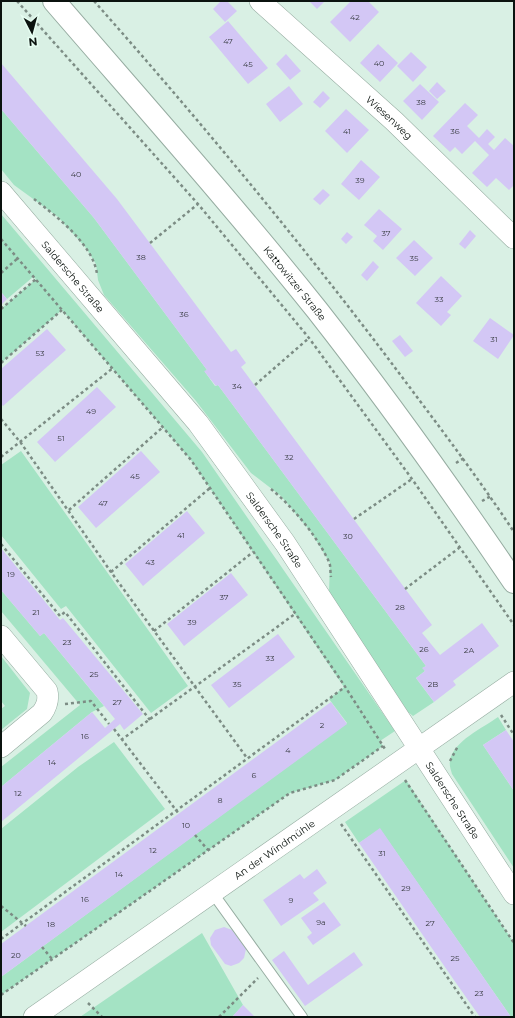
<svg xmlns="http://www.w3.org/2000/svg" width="515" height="1018" font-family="Montserrat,sans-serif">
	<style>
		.green { fill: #a4e3c4 }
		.building { fill: #d3c7f5 }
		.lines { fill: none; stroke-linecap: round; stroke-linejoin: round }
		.lane-casing { stroke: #96aca1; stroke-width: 12 }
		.street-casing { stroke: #96aca1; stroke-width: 22 }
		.secondary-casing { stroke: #96aca1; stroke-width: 24 }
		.path { stroke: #7c8c84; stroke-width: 2.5; stroke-dasharray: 3 3; stroke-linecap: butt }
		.lane { stroke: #fff; stroke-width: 10 }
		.street { stroke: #fff; stroke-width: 21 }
		.secondary { stroke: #fff; stroke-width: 22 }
		.labels { text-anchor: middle; stroke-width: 3; stroke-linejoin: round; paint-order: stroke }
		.number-label { font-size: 8px; fill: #3d4048 }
		.street-label { font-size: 10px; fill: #0b130f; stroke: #e6fdf1 }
	</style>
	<rect width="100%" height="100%" fill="#d9f0e4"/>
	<!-- green -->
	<path class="green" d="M1,109L94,218L207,370L205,372L215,386L218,385L426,666L423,668L425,671L416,678L434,702L413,716L408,712L329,592L330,563L311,532L281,496L251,473L196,401L104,295L98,280L96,264L86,248L58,217L14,185L1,169Z
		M1,214L202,452L395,731L380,741L383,746L335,780L290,793L1,995V977L347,723L329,699L344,687L191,460L62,310L1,363V309L36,279L33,277L7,299L1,292Z
		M21,451L188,686L151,713L66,606L61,609L1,535V465Z
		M1,590L40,636L44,633L104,706L92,712L1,787V767L80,705L1,611Z
		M1,656L30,693L27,709L1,730V709L5,706L1,701Z
		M498,717L506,730L483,745L514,791V868L452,774C451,770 449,765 450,761C453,741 483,728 498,717Z
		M114,742L165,809L1,932V829L78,767Z
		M406,780L514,943V1017H511L380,829L359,843L345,822Z
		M202,933L243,1005L232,1017H80Z"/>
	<!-- building -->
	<path class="building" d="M221,1H227L237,11L225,22L213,9Z
		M309,1H325L317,9Z
		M348,1H368L379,12L350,42L330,22L350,2Z
		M228,21L268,68L248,84L209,37Z
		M378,44L398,63L380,82L360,63Z
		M411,52L427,67L413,82L397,66Z
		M286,54L301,71L290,80L276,64Z
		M1,63L117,199L231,352L236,349L246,363L241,367L432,625L422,633L440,655L482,623L499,646L453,681L456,685L434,702L416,678L425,671L422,668L426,666L218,385L216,386L204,371L207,370L94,218L1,109Z
		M437,82L446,91L437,99L429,91Z
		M420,84L439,102L422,120L403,101Z
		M289,86L303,104L280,122L266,104Z
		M323,91L330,98L320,108L313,102Z
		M465,103L478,115L467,126L479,138L487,129L495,137L488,144L494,150L505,138L514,146V185L509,190L496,178L487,187L472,173L489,155L475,141L462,154L455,147L450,152L433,136Z
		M346,109L369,130L347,153L325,131Z
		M361,160L380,177L359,200L341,184Z
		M323,189L330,195L320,205L313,199Z
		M379,209L402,229L383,250L373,241L377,236L364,225Z
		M470,230L476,236L465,249L459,244Z
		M347,232L353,237L346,244L341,239Z
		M414,240L433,258L415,276L396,258Z
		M373,261L379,267L367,281L361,275Z
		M441,276L462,296L447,312L451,315L441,326L416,303Z
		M1,292L7,299L1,305Z
		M490,318L514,335L498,359L473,341Z
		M47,329L66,350L3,406L1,404V369Z
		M400,335L413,351L405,357L392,341Z
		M97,387L116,407L55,462L37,442Z
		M141,451L160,472L96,528L78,507Z
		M187,511L205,533L143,586L125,564Z
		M1,548L60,620L63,618L143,714L124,730L120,724L1,822V787L92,712L105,728L115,719L44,633L40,636L1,590Z
		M231,573L248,595L184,646L167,624Z
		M278,634L295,657L229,708L211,685Z
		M331,702L347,724L1,977V944Z
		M506,730L514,742V791L483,745Z
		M380,828L404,863L511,1017H480L456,983L359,843Z
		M317,869L327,883L313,893L319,900L281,926L263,900L300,874L304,879Z
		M324,902L341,925L313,945L307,937L312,933L301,918Z
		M224,927L232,930L246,949L244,958L239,963L231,966L225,964L211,945L210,938L215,930Z
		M284,951L308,985L354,952L363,965L305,1006L272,960Z
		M243,1005L255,1017H232Z"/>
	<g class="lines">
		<!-- lane casing -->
		<g class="lane-casing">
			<path id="lane" d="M212,892L302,1017"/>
		</g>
		<!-- street casing -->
		<g class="street-casing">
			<g id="street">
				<path id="s1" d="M260,1L394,121L514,238"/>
				<path id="s2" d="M1,192L198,423L285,543L514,894"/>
				<path d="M1,636L47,691C49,700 47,706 42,713L1,747"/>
				<path id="s3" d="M34,1017L514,682"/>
			</g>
		</g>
		<!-- secondary casing -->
		<g class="secondary-casing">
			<g id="secondary">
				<path id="s4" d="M54,1C142,103 233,205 317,310C386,398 451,489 514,582"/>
			</g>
		</g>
		<!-- path -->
		<path class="path" d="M17,1L198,204L309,338L412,479L514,625
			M94,1C195,115 292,232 384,353C428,412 473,470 514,532
			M34,199C56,216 93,244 97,274
			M1,239L191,460L344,685L385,749
			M150,243L198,204
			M1,273L18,258
			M1,309L36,279
			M1,363L62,310
			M255,385L309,338
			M1,419L21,443L111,572L247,758
			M1,457L113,368
			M456,463L464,458
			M271,489C292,506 318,537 329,562C331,566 330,572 331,577
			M482,501L491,496
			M69,510L163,427
			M354,519L412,479
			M1,544L60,616L65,612L150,720
			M111,572L210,488
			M405,589L459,548
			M154,631L253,552
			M65,704L91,701L109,724
			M501,715L514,735
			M114,729L179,814
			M121,740L295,614
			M450,761L458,746
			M405,780L514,943
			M341,824L475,1017
			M195,835L208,850
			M1,906L26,926
			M1,939L345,687
			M42,947L52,959
			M1,995L290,793L335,780L383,746
			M88,1003L102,1017
			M219,1017L258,978"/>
		<!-- lane -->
		<use href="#lane" class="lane"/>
		<!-- street -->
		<use href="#street" class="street"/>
		<!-- secondary -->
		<use href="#secondary" class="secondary"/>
	</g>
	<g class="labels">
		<!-- number labels -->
		<g class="number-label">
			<text x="355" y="20">42</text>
			<text x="228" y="44">47</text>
			<text x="379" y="66">40</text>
			<text x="248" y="67">45</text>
			<text x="421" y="105">38</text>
			<text x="347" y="134">41</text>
			<text x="455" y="134">36</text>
			<text x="76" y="177">40</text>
			<text x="360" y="183">39</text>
			<text x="386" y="236">37</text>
			<text x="141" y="260">38</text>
			<text x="414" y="261">35</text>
			<text x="439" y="302">33</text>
			<text x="184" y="317">36</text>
			<text x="494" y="342">31</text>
			<text x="40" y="356">53</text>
			<text x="237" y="389">34</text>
			<text x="91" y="414">49</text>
			<text x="61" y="441">51</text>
			<text x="289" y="460">32</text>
			<text x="135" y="479">45</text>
			<text x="103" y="506">47</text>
			<text x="181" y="538">41</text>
			<text x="348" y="539">30</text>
			<text x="150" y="565">43</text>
			<text x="11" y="577">19</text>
			<text x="224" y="600">37</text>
			<text x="400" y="610">28</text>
			<text x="36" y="615">21</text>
			<text x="192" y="625">39</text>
			<text x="67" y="645">23</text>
			<text x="424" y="652">26</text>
			<text x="469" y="653">2A</text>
			<text x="270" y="661">33</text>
			<text x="94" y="677">25</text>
			<text x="237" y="687">35</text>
			<text x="433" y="687">2B</text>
			<text x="117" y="705">27</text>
			<text x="322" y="728">2</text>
			<text x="85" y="739">16</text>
			<text x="288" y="753">4</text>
			<text x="52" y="765">14</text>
			<text x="254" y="778">6</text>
			<text x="18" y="796">12</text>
			<text x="220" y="803">8</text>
			<text x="186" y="828">10</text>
			<text x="153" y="853">12</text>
			<text x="382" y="856">31</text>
			<text x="119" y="877">14</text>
			<text x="406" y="891">29</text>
			<text x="85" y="902">16</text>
			<text x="291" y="903">9</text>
			<text x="321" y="925">9a</text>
			<text x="430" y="926">27</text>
			<text x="51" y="927">18</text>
			<text x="16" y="958">20</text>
			<text x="455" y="961">25</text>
			<text x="479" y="996">23</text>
		</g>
		<!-- street labels -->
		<g class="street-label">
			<text dy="4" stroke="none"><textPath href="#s1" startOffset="174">Wiesenweg</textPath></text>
			<text dy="4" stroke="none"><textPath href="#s2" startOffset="111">Saldersche Straße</textPath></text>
			<text dy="4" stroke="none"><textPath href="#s4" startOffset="371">Kattowitzer Straße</textPath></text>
			<text dy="4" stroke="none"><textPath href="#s2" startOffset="435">Saldersche Straße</textPath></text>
			<text dy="4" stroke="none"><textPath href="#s2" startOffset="759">Saldersche Straße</textPath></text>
			<text dy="4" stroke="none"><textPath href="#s3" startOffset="293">An der Windmühle</textPath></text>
		</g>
	</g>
	<!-- border -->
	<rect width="515" height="1018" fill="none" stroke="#0b130f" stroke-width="4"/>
	<!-- north arrow -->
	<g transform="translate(32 32) rotate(174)" stroke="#e6fdf1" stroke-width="3" paint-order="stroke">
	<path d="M0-3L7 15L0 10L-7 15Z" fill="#0b130f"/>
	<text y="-6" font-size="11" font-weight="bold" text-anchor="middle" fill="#0b130f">N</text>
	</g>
</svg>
